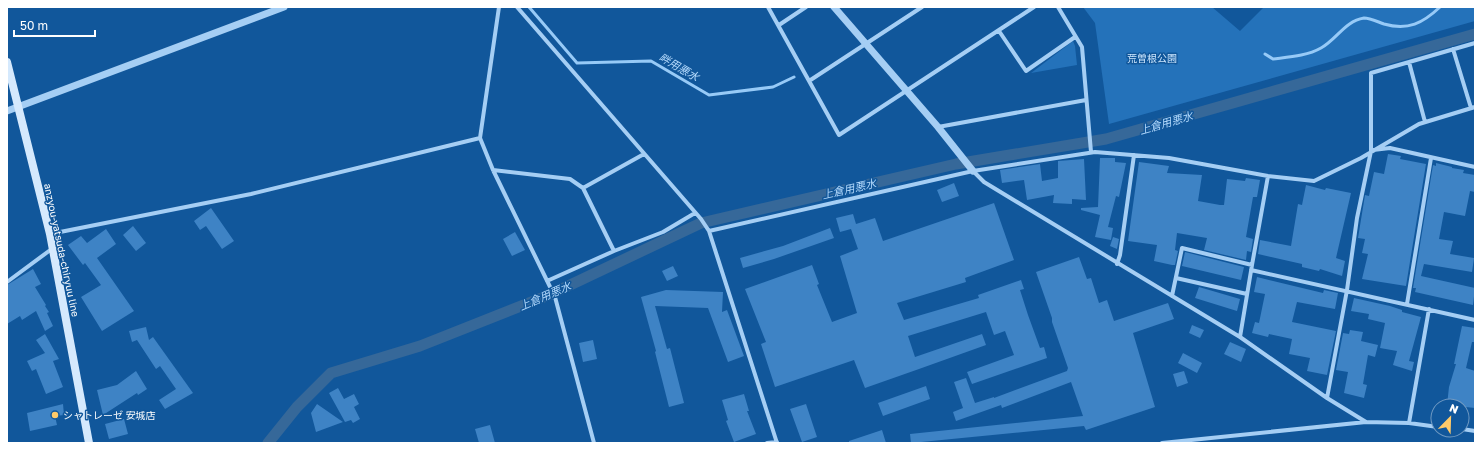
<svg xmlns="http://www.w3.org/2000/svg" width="1482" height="450" font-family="'Golos Text','Noto Sans JP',sans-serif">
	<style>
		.green { fill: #2472ba }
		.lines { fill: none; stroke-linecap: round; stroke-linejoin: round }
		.stream { stroke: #97caf7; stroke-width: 3 }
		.canal { stroke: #366899; stroke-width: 11 }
		.building { fill: #3e83c5 }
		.minor { stroke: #a5cef4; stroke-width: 4 }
		.tertiary { stroke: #a5cef4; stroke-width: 7 }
		.secondary { stroke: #d5e9fd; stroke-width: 8 }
		.poi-dot { fill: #ffca69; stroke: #11579b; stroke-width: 1.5 }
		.labels { text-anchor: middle; stroke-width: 3; stroke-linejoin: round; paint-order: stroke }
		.park-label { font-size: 10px; fill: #cee7fe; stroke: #11579b }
		.street-label { font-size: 10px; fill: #fff; stroke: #11579b }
		.poi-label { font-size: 10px; fill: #fff; stroke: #11579b; text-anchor: start }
		.water-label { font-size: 11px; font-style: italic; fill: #b2d8fb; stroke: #11579b }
	</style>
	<rect width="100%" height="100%" fill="#11579b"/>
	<!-- green -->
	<path class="green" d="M1083,7H1212L1240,31L1264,7H1475V21L1109,124L1095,23Z
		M1073,41L1075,46L1077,65L1031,73Z"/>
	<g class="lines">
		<!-- stream -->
		<path class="stream" d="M529,7L577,63L651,61L709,95L773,87L794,77
			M1265,54L1273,59C1289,57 1307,56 1321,48C1337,39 1345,21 1364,18C1370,18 1378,22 1384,24C1408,31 1423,23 1440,7"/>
		<!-- canal -->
		<path class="canal" d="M268,443L297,407L331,373L420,346L549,295L701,223L956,164L1106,139L1475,34"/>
	</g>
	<!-- building -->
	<path class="building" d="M1388,154L1401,156L1400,159L1426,164L1406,286L1362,279L1368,254L1362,253L1365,239L1358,238L1365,195L1369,196L1374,172L1384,174Z
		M1100,158H1115V162L1126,163L1119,197L1116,196L1108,227L1113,228L1111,240L1095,237L1100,215L1081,210V208L1098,207Z
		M1084,159L1086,200L1072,199V204L1053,203L1054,195L1027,200L1024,180L1002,183L1000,170L1040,164L1042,181L1058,178V161Z
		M1139,162L1169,166L1167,173L1202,175L1198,201L1220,205H1224L1227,179L1245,181L1246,178L1260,180L1257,197H1253L1246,237L1253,239L1251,252L1247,251L1246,260L1204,250L1207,238L1177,233L1175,250L1178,251L1175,265H1172L1154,261L1157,245L1128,241Z
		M1436,163L1452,167V168L1464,170L1463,173L1475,175V192L1470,191L1465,216L1444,212L1439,239L1453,241L1450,254L1474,258L1472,272L1424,264L1421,276L1475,288L1473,305L1415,292L1416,288H1413L1433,165L1436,166Z
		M954,183L959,196L942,202L937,190Z
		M1306,185L1325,190L1326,188L1351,193L1336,258L1345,261L1342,276L1320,269L1319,271L1302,267V264L1258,254L1260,240L1291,246L1298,204L1302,205Z
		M994,203L1014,260L965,278L966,282L897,303L904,320L979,298L978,295L1021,280L1024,289L1020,290L1028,315L1040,348L1044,347L1047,358L972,384L967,372L1014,355L1005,331L994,335L986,312L908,336L915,357L982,334L986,345L919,369L865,388L854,360L775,387L761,344L766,342L745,289L812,265L819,284L817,285L832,322L857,313L840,256L858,249L851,229L840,232L836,218L853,214L856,224L875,218L883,241Z
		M211,208L234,241L222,249L206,226L200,230L194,221Z
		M133,226L146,243L136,251L123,235Z
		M830,228L834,238L774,259L743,268L740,258L783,246Z
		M106,229L116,244L97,258L134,311L102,331L81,297L101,285L85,263L83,265L68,245L81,236L87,243Z
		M515,232L525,250L512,256L503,239Z
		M1113,237L1119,239L1117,249L1110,246Z
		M1185,252L1244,267L1241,280L1182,266Z
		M1079,257L1087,279L1091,278L1099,303L1107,300L1114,321L1168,303L1174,319L1133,333L1155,407L1086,430L1084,426L911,443L910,434L1083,416L1071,382L1002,408L1001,405L956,421L953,412L963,408L954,382L966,378L975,403L994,397V398L1067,371L1068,368L1052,322V318L1036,272Z
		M673,266L678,276L667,281L662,271Z
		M33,269L41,284L35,287L46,305L45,306L49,312L47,313L53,326L45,331L36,311L22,320L20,316L7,324V285Z
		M1257,277L1323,293L1324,290L1338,293L1335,309L1297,302L1292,322L1336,331L1327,375L1307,371L1310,358L1289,354L1292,339L1269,334L1268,337L1252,333L1255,322L1259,323L1265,294L1254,292Z
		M1199,287L1240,299L1237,311L1195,298Z
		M666,290L723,292L722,312L727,310L744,356L728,362L708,308L655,306L667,349L670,348L684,403L669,407L655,352L656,351L641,297Z
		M1354,298L1390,306L1402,310V312L1421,317L1409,361L1414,362L1412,371L1393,365L1397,351L1380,348L1385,323L1368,319L1369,314L1351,311Z
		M1192,325L1204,330L1200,338L1189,333Z
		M1462,326L1475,328V342H1472L1466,368L1475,371V408L1447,405L1449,387L1456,364H1454Z
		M146,327L149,340L153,337L193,393L165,409L159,400L176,389L160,366L156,369L137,340L132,342L129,331Z
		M1350,330L1363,332L1361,341L1378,345L1375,357L1368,355L1363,384L1367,385L1364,398L1344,393L1348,372L1336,370L1343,333L1349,334Z
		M45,334L59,359L53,361L63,387L46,394L36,369L32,371L27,361L45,353L36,340Z
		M593,340L597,359L583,362L579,343Z
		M1230,342L1246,349L1241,362L1224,354Z
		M1183,353L1202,363L1197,373L1178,363Z
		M136,371L147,389L138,395L137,393L103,415L97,390L117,385Z
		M1184,371L1188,383L1177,387L1173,374Z
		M926,386L930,399L883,416L878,403Z
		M338,388L344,399L354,394L359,404L354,407L360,419L353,423L351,420L345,422L329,393Z
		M744,394L749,411H747L756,434L734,442L726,421L728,420L722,400Z
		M63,404L64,415L55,416L57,425L30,431L27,413Z
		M317,404L343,422L316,432L311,413Z
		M806,404L817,437L802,442L790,409Z
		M124,419L128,434L109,439L105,424Z
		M490,425L495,443H479L475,429Z
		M882,430L886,443H849V441Z"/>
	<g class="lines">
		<!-- minor -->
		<path class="minor" d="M499,7L480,138L493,170L555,297L594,443
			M517,7L701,219L709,231L777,443
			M768,7L839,135L1034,7
			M1058,7L1082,47L1091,152
			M779,25L806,7
			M999,31L1026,71L1075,37
			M1453,49L1471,108
			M1409,62L1425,122
			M809,81L922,7
			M938,127L1086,100
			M1373,150L1390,148L1475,167
			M493,170L570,179L583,188L644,154
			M973,171L984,182L1240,337L1327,398L1366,422
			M583,188L614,251
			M709,231L973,171L1095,152L1169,158L1268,176L1314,181L1361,158L1419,124L1475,107
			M50,234L251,194L480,138
			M1117,264L1120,255L1134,155
			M1252,265L1268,176
			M1251,270L1475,320
			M1176,278L1247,294
			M547,281L614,251L663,232L695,213
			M7,282L53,248
			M1172,296L1182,248L1252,265L1240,337
			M1407,304L1431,158
			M1327,398L1347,290L1357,218L1371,151V73L1475,43
			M1409,423L1429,309
			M1462,429L1475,431
			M767,443L777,442
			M1162,443L1366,422L1409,423L1438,427"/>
		<!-- tertiary -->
		<path class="tertiary" d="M834,7L938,127L973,171
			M7,111L284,7"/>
		<!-- secondary -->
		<path class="secondary" d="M7,62L50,234L89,443"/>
	</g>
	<!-- markers -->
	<circle class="poi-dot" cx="55" cy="415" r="4"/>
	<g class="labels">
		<!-- park labels -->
		<g class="park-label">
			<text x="1152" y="62">荒曽根公園</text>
		</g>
		<!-- street labels -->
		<g class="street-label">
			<text transform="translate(62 250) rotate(78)" y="4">anzyou-yatsuda-chiryuu line</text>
		</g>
		<!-- poi labels -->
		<g class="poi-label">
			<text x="63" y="419">シャトレーゼ 安城店</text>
		</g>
		<!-- water labels -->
		<g class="water-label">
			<text transform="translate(679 67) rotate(30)" y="4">畔用悪水</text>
			<text transform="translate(1166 123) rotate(-16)" y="4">上倉用悪水</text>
			<text transform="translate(849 189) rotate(-13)" y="4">上倉用悪水</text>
			<text transform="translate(545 296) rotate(-23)" y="4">上倉用悪水</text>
		</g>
	</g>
	<!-- border -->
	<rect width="1482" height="450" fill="none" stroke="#ffffff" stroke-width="16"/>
	<!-- north arrow -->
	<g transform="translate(1450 418) rotate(23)"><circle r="19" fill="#11579b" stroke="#709ac3"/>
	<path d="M0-3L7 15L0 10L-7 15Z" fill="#ffca69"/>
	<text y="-6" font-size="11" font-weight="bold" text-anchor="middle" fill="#ffffff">N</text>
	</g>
	<!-- scale -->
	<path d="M14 30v6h81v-6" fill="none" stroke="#ffffff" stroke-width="2"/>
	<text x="20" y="30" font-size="12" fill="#ffffff" stroke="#11579b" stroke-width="3" paint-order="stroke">50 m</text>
</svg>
